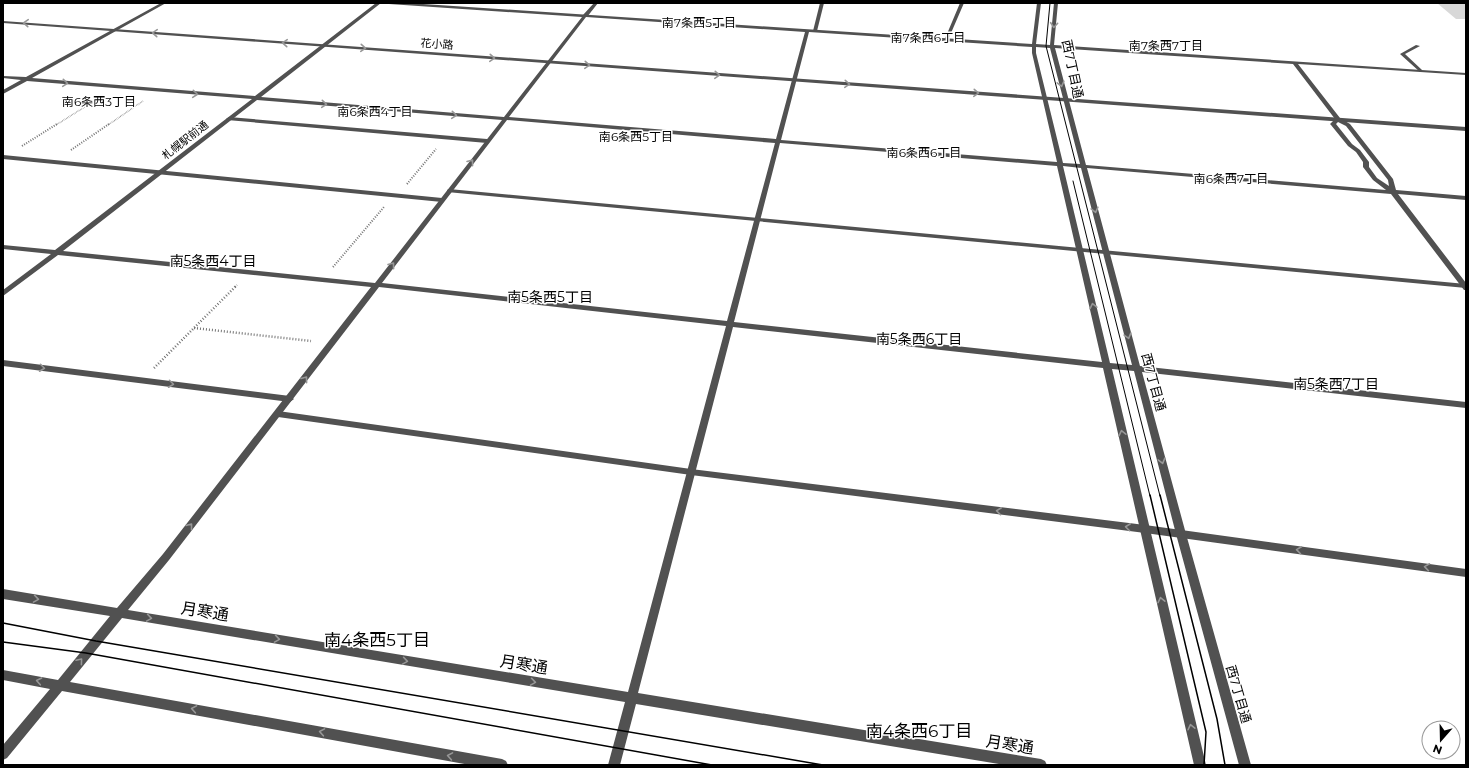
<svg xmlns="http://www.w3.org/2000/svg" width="1469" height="768" font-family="Montserrat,'Noto Sans JP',sans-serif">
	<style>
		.green { fill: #d8d8d8 }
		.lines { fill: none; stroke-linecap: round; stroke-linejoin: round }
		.path-far2 { stroke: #737373; stroke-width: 1.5; stroke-dasharray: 0.5 1; stroke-linecap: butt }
		.path-far1 { stroke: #737373; stroke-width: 2; stroke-dasharray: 1 1.5; stroke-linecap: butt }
		.path { stroke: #737373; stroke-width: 2.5; stroke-dasharray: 1 2; stroke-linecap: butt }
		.service { fill: #515151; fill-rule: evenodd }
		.minor { fill: #515151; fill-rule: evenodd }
		.tertiary { fill: #515151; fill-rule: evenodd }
		.tram-far1 { stroke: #000; stroke-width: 1 }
		.tram { stroke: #000; stroke-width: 1.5 }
		.oneway { stroke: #979797 }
		.labels { text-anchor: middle; stroke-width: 3; stroke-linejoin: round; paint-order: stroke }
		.far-street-label { font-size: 11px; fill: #000; stroke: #fff }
		.far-neighbourhood-label { font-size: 12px; fill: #000; stroke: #fff }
		.street-label { font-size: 13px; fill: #000; stroke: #fff }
		.neighbourhood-label { font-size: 14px; fill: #000; stroke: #fff }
		.near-street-label { font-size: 16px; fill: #000; stroke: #fff }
		.near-neighbourhood-label { font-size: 17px; fill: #000; stroke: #fff }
	</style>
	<rect width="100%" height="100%" fill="#fff"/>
	<!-- green -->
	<path class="green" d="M1437,3H1466V19H1456Z"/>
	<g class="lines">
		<!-- path-far2 -->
		<path class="path-far2" d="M56,125L99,98
			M108,125L143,101"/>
		<!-- path-far1 -->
		<path class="path-far1" d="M22,146L57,124
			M71,150L109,124
			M407,184L436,149
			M333,267L384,207
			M235,287L237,285"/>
		<!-- path -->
		<path class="path" d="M194,328L311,341
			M154,368L236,286"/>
		<!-- service -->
		<path class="service" d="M1416,45L1420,46L1405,54L1422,70V71L1420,72L1400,54Z"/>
		<!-- minor -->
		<path class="minor" d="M594,3H598L587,17H583V15Z
			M820,3H824L817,31L815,32L813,31Z
			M960,3H964L948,40L944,41Z
			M3,21L1466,127V131L3,23Z
			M229,117L487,139L490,141L487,143L227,120L226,119Z
			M3,155L442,198L445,200L442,202L3,159Z
			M449,189L1466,284V288L447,192V190Z
			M3,360L290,396L294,399L290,402L3,366Z
			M278,411L691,469L1145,525L1466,569V577L1145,533L691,475L278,417L275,416L274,414L275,412Z"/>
		<!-- tertiary -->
		<path class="tertiary" d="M161,3H166L32,78L255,96L376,3H381L261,97L504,117L582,17L389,4L387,3H408L1032,44L1037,3H1041L1036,44L1050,45L1054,3H1058L1054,45L1466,73V75L1298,64L1340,118L1350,124L1393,179L1396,190L1466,196V200L1398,194L1466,283V290H1464L1391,194L1087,168L1140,366L1466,402V408L1142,372L1186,534L1251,765H1239L1176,534L1134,371L1112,369L1206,765H1194L1103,368L733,327L638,693L1041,759L1045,761L1047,765H1005L636,704L620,765H608L625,702L122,618L70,682L502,759L506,761L508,765H470L62,691L7,758L3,760V745L50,689L3,680V670L58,680L110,616L3,599V589L117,608L163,554L371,287L58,255L3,296V290L51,254L3,249V245L55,250L252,99L27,81L3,94V90L21,80L3,78V76L26,77ZM586,17L805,32L776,139L509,117ZM809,32L1032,47V53L1057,162L781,140ZM1036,47L1050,48L1080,164L1063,163L1036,53ZM1055,48L1293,64L1335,119L1330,124L1331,125L1348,146L1356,152L1363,162V167L1373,180L1386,190L1086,165ZM257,100L502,120L375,283L63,251ZM507,120L775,143L727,321L382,283ZM1338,122L1346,126L1388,180L1389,186L1377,178L1369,167V162L1360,150L1352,144L1336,124ZM780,143L1057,166L1102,362L734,322ZM1063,166L1081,168L1132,365L1110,363ZM379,287L726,326L628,692L128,610L169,560Z"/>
		<!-- tram-far1 -->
		<path class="tram-far1" d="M1050,3L1046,46L1160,496
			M1073,181L1150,496"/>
		<!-- tram -->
		<path class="tram" d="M1150,495L1206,732L1204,765
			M1160,495L1217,719L1225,765
			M3,623L96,641L823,765
			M3,642L86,653L712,765"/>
	</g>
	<!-- one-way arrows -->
	<defs><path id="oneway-chevron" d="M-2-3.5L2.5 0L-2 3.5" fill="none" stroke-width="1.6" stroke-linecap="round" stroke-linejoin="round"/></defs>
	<g class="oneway">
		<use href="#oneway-chevron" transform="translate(26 23) rotate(-176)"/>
		<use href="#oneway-chevron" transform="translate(1054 25) rotate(95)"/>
		<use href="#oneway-chevron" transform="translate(155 33) rotate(-176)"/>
		<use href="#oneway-chevron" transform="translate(285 43) rotate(-176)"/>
		<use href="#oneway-chevron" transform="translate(363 48) rotate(4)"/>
		<use href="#oneway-chevron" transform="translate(492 58) rotate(4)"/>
		<use href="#oneway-chevron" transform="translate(587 65) rotate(4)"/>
		<use href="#oneway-chevron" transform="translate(717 75) rotate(4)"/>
		<use href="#oneway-chevron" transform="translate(65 83) rotate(5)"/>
		<use href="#oneway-chevron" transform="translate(847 84) rotate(4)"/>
		<use href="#oneway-chevron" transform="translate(1061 84) rotate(76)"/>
		<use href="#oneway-chevron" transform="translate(976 93) rotate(4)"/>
		<use href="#oneway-chevron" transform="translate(195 94) rotate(5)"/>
		<use href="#oneway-chevron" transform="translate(324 104) rotate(5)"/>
		<use href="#oneway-chevron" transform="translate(454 115) rotate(5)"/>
		<use href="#oneway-chevron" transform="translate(471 162) rotate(-52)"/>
		<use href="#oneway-chevron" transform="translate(1095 210) rotate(76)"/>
		<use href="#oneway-chevron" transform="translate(392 265) rotate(-53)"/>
		<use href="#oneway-chevron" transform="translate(1093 306) rotate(-103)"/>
		<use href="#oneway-chevron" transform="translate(1128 336) rotate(74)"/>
		<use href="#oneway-chevron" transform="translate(42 368) rotate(7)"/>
		<use href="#oneway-chevron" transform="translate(305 379) rotate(-53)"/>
		<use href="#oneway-chevron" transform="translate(171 384) rotate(7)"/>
		<use href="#oneway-chevron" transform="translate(1122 433) rotate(-103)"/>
		<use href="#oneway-chevron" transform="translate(1162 461) rotate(75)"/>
		<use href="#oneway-chevron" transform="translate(999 511) rotate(-173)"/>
		<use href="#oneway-chevron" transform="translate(190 526) rotate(-52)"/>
		<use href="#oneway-chevron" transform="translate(1128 527) rotate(-173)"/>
		<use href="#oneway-chevron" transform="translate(1299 550) rotate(-172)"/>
		<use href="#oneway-chevron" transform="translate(1427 567) rotate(-172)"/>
		<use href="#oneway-chevron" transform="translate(36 599) rotate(9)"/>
		<use href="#oneway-chevron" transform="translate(1161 600) rotate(-103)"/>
		<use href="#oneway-chevron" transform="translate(149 618) rotate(9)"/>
		<use href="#oneway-chevron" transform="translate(277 639) rotate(9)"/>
		<use href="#oneway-chevron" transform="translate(80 661) rotate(-50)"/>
		<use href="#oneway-chevron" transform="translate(405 661) rotate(9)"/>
		<use href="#oneway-chevron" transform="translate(39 681) rotate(-169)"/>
		<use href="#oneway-chevron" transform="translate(533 682) rotate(9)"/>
		<use href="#oneway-chevron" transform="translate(194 709) rotate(-170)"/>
		<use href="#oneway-chevron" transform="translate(1191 727) rotate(-103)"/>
		<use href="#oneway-chevron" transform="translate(322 732) rotate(-170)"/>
		<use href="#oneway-chevron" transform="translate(450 756) rotate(-170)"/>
	</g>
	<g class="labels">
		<!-- far-street labels -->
		<g class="far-street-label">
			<text transform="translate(437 44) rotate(4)" y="4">花小路</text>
			<text transform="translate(185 140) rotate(-38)" y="4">札幌駅前通</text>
		</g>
		<!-- far-neighbourhood labels -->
		<g class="far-neighbourhood-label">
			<text x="699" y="27">南7条西5丁目</text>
			<text x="928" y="42">南7条西6丁目</text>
			<text x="1166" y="50">南7条西7丁目</text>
			<text x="99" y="106">南6条西3丁目</text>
			<text x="375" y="116">南6条西4丁目</text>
			<text x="636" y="141">南6条西5丁目</text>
			<text x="924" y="157">南6条西6丁目</text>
			<text x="1231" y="183">南6条西7丁目</text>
		</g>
		<!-- street labels -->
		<g class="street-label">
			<text transform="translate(1073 69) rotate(78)" y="5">西7丁目通</text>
			<text transform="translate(1154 382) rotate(75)" y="5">西7丁目通</text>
			<text transform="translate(1239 694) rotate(74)" y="5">西7丁目通</text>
		</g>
		<!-- neighbourhood labels -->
		<g class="neighbourhood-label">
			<text x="213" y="266">南5条西4丁目</text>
			<text x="550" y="302">南5条西5丁目</text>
			<text x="919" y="344">南5条西6丁目</text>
			<text x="1336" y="389">南5条西7丁目</text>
		</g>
		<!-- near-street labels -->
		<g class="near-street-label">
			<text transform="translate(205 611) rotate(9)" y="6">月寒通</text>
			<text transform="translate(524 664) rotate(9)" y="6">月寒通</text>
			<text transform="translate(1010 744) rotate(9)" y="6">月寒通</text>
		</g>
		<!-- near-neighbourhood labels -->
		<g class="near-neighbourhood-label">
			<text x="377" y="646">南4条西5丁目</text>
			<text x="919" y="737">南4条西6丁目</text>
		</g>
	</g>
	<!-- border -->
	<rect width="1469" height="768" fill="none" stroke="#000000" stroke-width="8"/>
	<!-- north arrow -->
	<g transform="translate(1441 740) rotate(200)"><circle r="19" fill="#ffffff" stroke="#999999"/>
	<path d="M0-3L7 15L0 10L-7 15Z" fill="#000000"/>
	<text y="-6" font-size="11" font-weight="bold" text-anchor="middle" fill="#000000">N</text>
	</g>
</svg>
